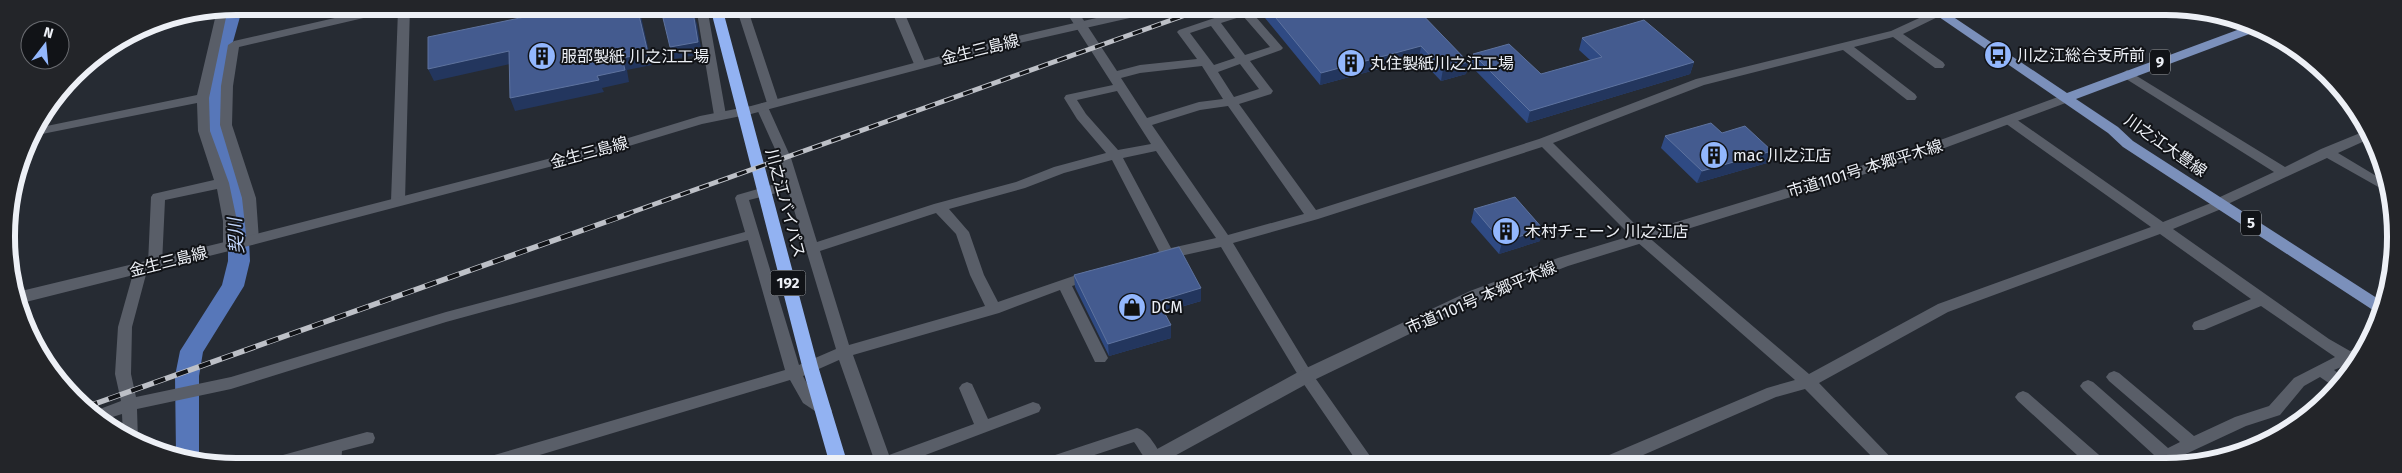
<svg xmlns="http://www.w3.org/2000/svg" width="2402" height="473" font-family="'Fira Sans','Noto Sans JP',sans-serif">
	<style>
		.lines { fill: none; stroke-linecap: round; stroke-linejoin: round }
		.river { fill: #5777b9; fill-rule: evenodd }
		.street { fill: #595e68; fill-rule: evenodd }
		.secondary { fill: #595e68; fill-rule: evenodd }
		.primary { fill: #7b90bb; fill-rule: evenodd }
		.highway { fill: #92b2f2; fill-rule: evenodd }
		.rail-far1-casing { stroke: #bdc0c7; stroke-width: 5 }
		.rail-casing { stroke: #bdc0c7; stroke-width: 5.5 }
		.rail-far1 { stroke: #111317; stroke-width: 3; stroke-dasharray: 10; stroke-linecap: butt }
		.rail { stroke: #111317; stroke-width: 4; stroke-dasharray: 12; stroke-linecap: butt }
		.wall { fill: #2f4a83 }
		.shaded-wall { fill: #23365e }
		.building { fill: #445b8f; stroke: #5e739f }
		.labels { text-anchor: middle; stroke-width: 4; stroke-linejoin: round; paint-order: stroke }
		.shield { fill: #111317; stroke: #abaeb3; stroke-width: 1 }
		.shield-label { font-size: 15px; font-weight: bold; fill: #edf0f6 }
		.street-label { font-size: 16px; fill: #edf0f6; stroke: #111317 }
		.poi-label { font-size: 16px; fill: #edf0f6; stroke: #111317; text-anchor: start }
		.water-label { font-size: 18px; font-style: italic; fill: #c4d8fd; stroke: #111317 }
		.rim { fill: none; stroke: #edf0f6; stroke-width: 6 }
	</style>
	<rect width="100%" height="100%" fill="#262b33"/>
	<g class="lines">
		<!-- river -->
		<path class="river" d="M243,6L226,67L224,122L248,220L250,261L244,286L203,352L199,376V462L176,454L175,376L180,351L222,285L228,261V220L204,122L208,67L226,8Z"/>
		<!-- street -->
		<path class="street" d="M387,6H410L405,201L398,206L391,201L398,10L239,47L233,86L232,125L256,198L259,240L252,245L247,243L242,198L220,125L221,86L228,45L234,41Z
			M696,7H707L726,115L720,119L714,115Z
			M736,7H747L779,103L777,106L773,107L767,103Z
			M890,7H902L926,64L924,67H916L914,64Z
			M1063,7H1075L1117,71L1140,65L1197,59L1177,32L1179,30L1241,9H1249L1283,48L1281,50L1250,61L1273,91L1271,94L1239,104L1316,210L1539,139L1696,79L1891,31L1941,8H1956L1903,34L1943,62L1945,65L1943,68H1935L1893,37L1854,47L1915,94L1917,97L1915,100H1907L1843,50L1704,85L1553,143L1646,235L1809,374L1938,304L2151,227L2005,123L2003,120L2005,117H2013L2163,222L2216,201L2220,197L2274,172L2123,77L2121,74L2127,70L2285,167L2321,149L2365,131L2369,139L2338,153L2388,183L2389,193L2327,158L2230,203L2226,207L2173,229L2329,339L2350,351L2362,346L2365,347L2356,361L2334,370L2344,378L2336,388L2320,377L2304,386L2280,415L2246,426L2160,466H2137L2139,461L2154,455L2083,390L2080,386L2083,382L2088,380L2093,382L2168,448L2180,442L2109,381L2106,377L2109,373L2114,371L2119,373L2194,436L2235,417L2269,406L2294,378L2335,357L2261,306L2204,330H2194L2192,326L2194,322L2251,299L2160,234L1948,312L1819,383L1899,466H1881L1805,389L1776,397L1618,466H1593L1595,461L1767,388L1795,380L1636,241L1542,147L1318,219L1233,243L1311,372L1377,466H1360L1301,380L1221,247L1162,260L1157,258L1155,255L1159,251L1112,160L1064,173L1025,188L949,209L969,232L984,275L998,302L1091,270L1096,271L1098,275L1096,279L1072,286L1108,358L1105,362H1095L1060,290L999,313L853,355L889,455L974,424L959,388L962,384L967,382L972,384L988,419L1033,402L1039,404L1041,408L1039,412L899,465H876L839,360L803,376L813,395L830,407L832,411L830,415L824,417L803,403L790,380L506,465H476L478,460L484,458L785,370L748,240L446,322L231,389L137,409L138,441L123,436L122,414L103,420L92,412L121,401L115,374L118,327L136,263H146L148,267L132,327L131,374L136,397L231,377L446,312L745,232L735,198L737,195L786,181L779,158L756,107L762,103L768,107L791,158L817,242L934,204L1016,182L1054,167L1106,153L1077,119L1064,98L1066,95L1113,85ZM1243,16L1270,47L1245,55L1221,23ZM1211,26L1235,58L1214,65L1190,33ZM1240,64L1259,89L1234,97L1218,72ZM1202,66L1223,99L1199,102L1147,118L1121,78L1140,73ZM1117,91L1151,144L1118,150L1086,114L1077,100ZM1228,106L1304,214L1228,235L1152,125L1200,110ZM1156,151L1216,238L1171,248L1123,158ZM788,190L836,349L799,365L749,200ZM936,213L956,234L970,275L985,306L849,345L820,251Z
			M228,8L209,98L210,131L229,183L237,221V246L230,251L223,246V221L217,189L165,200L162,264L160,268H150L148,264L151,197L153,194L214,180L198,131L197,103L32,136L37,128L197,95L217,10Z
			M2023,391L2028,393L2106,461L2108,466H2089L2018,401L2015,397L2018,393Z
			M1137,428C1148,431 1158,449 1163,459L1161,464C1147,468 1141,451 1134,442L1064,465H1038L1040,460Z
			M367,432L373,433L375,438L373,443L342,451L341,465H325L326,456L296,465H264L266,460L272,458Z"/>
		<!-- secondary -->
		<path class="secondary" d="M1144,7H1167L1165,10L1015,44L751,114L702,124L629,146L233,250L18,304L17,292L233,240L625,139L700,116L751,106L1009,38Z
			M2066,94L2073,98L2071,101L1923,156L1568,266L1482,299L1312,381L1158,465H1134L1137,460L1300,371L1470,291L1558,258L1913,150Z"/>
		<!-- primary -->
		<path class="primary" d="M1926,8H1940L2067,93L2248,26L2260,30L2076,99L2118,127L2133,141L2383,302L2379,314L2123,147L2108,133Z"/>
		<!-- highway -->
		<path class="highway" d="M710,7H722L818,366L848,465H830L802,366Z"/>
		<!-- rail-far1 casing -->
		<g class="rail-far1-casing">
			<path id="rail-far1" d="M624,215L1208,7"/>
		</g>
		<!-- rail casing -->
		<g class="rail-casing">
			<path id="rail" d="M86,407L628,214"/>
		</g>
		<!-- rail-far1 -->
		<use href="#rail-far1" class="rail-far1"/>
		<!-- rail -->
		<use href="#rail" class="rail"/>
	</g>
	<!-- wall -->
	<path class="wall" d="M1256,7H1422L1416,9L1468,62L1466,74L1441,81L1419,58L1320,85Z
		M1582,38L1694,62L1690,74L1527,123L1471,66L1473,54L1541,74L1590,60L1579,50Z
		M1722,133L1767,163L1697,183L1661,148L1665,136Z
		M1474,209L1540,241L1499,254L1471,222Z
		M1074,275L1201,301L1164,312L1171,325V338L1109,356L1075,287Z"/>
	<!-- shaded-wall -->
	<path class="shaded-wall" d="M637,7H639L652,65L627,70L629,82L602,88L604,92L515,111L510,98L597,76L622,58Z
		M693,12L697,24L702,54L674,59L670,47Z
		M1421,46L1419,58L1320,85L1321,73Z
		M509,51L514,63L434,81L428,69Z
		M1468,62L1466,74L1441,81L1443,69Z
		M1694,62L1690,74L1527,123L1530,111Z
		M1772,151L1767,163L1697,183L1702,171Z
		M1543,229L1540,241L1499,254L1502,242Z
		M1201,288V301L1159,313L1158,301Z
		M1171,325V338L1109,356L1108,344Z"/>
	<!-- building -->
	<path class="building" d="M573,7H637L648,53L622,58L625,70L597,76L599,80L510,98L509,51L428,69V37Z
		M1267,7H1415L1468,62L1443,69L1421,46L1321,73Z
		M693,12L698,42L670,47L663,18Z
		M1644,20L1694,62L1530,111L1473,54L1509,44L1541,74L1602,57L1582,38Z
		M1711,123L1722,133L1745,126L1772,151L1702,171L1665,136Z
		M1515,197L1543,229L1502,242L1474,209Z
		M1179,247L1201,288L1158,301L1171,325L1108,344L1074,275Z"/>
	<!-- icons -->
	<defs>
		<g id="bus-disc" transform="scale(1.4375)"><circle r="9.5" fill="#93b7fd" stroke="#111317"/><path d="M-5-6H5V4H4V6H2V4H-2V6H-4V4H-5ZM-3.5-4V0h7V-4ZM-3.5 1.2v1.5H-2V1.2ZM2 1.2v1.5H3.5V1.2Z" fill="#111"/></g>
		<g id="building-disc" transform="scale(1.4375)"><circle r="9.5" fill="#93b7fd" stroke="#111317"/><path d="M-4-6H4V6H1V3H-1V6H-4ZM-2.5-4.3h1.7v1.8h-1.7ZM.8-4.3h1.7v1.8H.8ZM-2.5-1h1.7V.8h-1.7ZM.8-1h1.7V.8H.8Z" fill="#111"/></g>
		<g id="shop-disc" transform="scale(1.4375)"><circle r="9.5" fill="#93b7fd" stroke="#111317"/><path d="M-5-2.5h2.3a2.7 3.5 0 0 1 5.4 0H5L5.5 6h-11ZM-1.5-2.5h3a1.5 2.3 0 0 0-3 0Z" fill="#111"/></g>
	</defs>
	<g fill-rule="evenodd">
		<use href="#bus-disc" x="1998" y="55"/>
		<use href="#building-disc" x="542" y="56"/>
		<use href="#building-disc" x="1351" y="63"/>
		<use href="#building-disc" x="1714" y="155"/>
		<use href="#building-disc" x="1506" y="231"/>
		<use href="#shop-disc" x="1132" y="307"/>
	</g>
	<g class="labels">
		<!-- shield labels -->
		<g class="shield">
			<rect x="2150" y="49.5" width="20" height="25" rx="4"/>
			<rect x="2241" y="210.5" width="20" height="25" rx="4"/>
			<rect x="770.5" y="270.5" width="35" height="25" rx="4"/>
		</g>
		<g class="shield-label">
			<text x="2160" y="67">9</text>
			<text x="2251" y="228">5</text>
			<text x="788" y="288">192</text>
		</g>
		<!-- street labels -->
		<g class="street-label">
			<text transform="translate(980 49) rotate(-14)" y="6">金生三島線</text>
			<text transform="translate(2166 145) rotate(35)" y="6">川之江大豊線</text>
			<text transform="translate(589 152) rotate(-15)" y="6">金生三島線</text>
			<text transform="translate(1865 168) rotate(-17)" y="6">市道1101号 本郷平木線</text>
			<text transform="translate(786 203) rotate(75)" y="6">川之江バイパス</text>
			<text transform="translate(168 261) rotate(-14)" y="6">金生三島線</text>
			<text transform="translate(1481 297) rotate(-23)" y="6">市道1101号 本郷平木線</text>
		</g>
		<!-- poi labels -->
		<g class="poi-label">
			<text x="2017" y="61">川之江総合支所前</text>
			<text x="561" y="62">服部製紙 川之江工場</text>
			<text x="1370" y="69">丸住製紙川之江工場</text>
			<text x="1733" y="161">mac 川之江店</text>
			<text x="1525" y="237">木村チェーン 川之江店</text>
			<text x="1151" y="313">DCM</text>
		</g>
		<!-- water labels -->
		<g class="water-label">
			<text transform="translate(236 236) rotate(-94)" y="6">契川</text>
		</g>
	</g>
	<!-- crop -->
	<path d="M0 0H2402V473H0ZM236 15H2166A221 221 0 0 1 2387 236V237A221 221 0 0 1 2166 458H236A221 221 0 0 1 15 237V236A221 221 0 0 1 236 15Z" fill="#232529" fill-rule="evenodd"/>
	<path class="rim" d="M236 15H2166A221 221 0 0 1 2387 236V237A221 221 0 0 1 2166 458H236A221 221 0 0 1 15 237V236A221 221 0 0 1 236 15Z"/>
	<!-- north arrow -->
	<g transform="translate(45 45) rotate(16)"><circle r="24" fill="#111317" stroke="#696b70"/>
	<path d="M0-4L9 19L0 12L-9 19Z" fill="#93b7fd"/>
	<text y="-8" font-size="14" font-weight="bold" text-anchor="middle" fill="#edf0f6">N</text>
	</g>
</svg>
